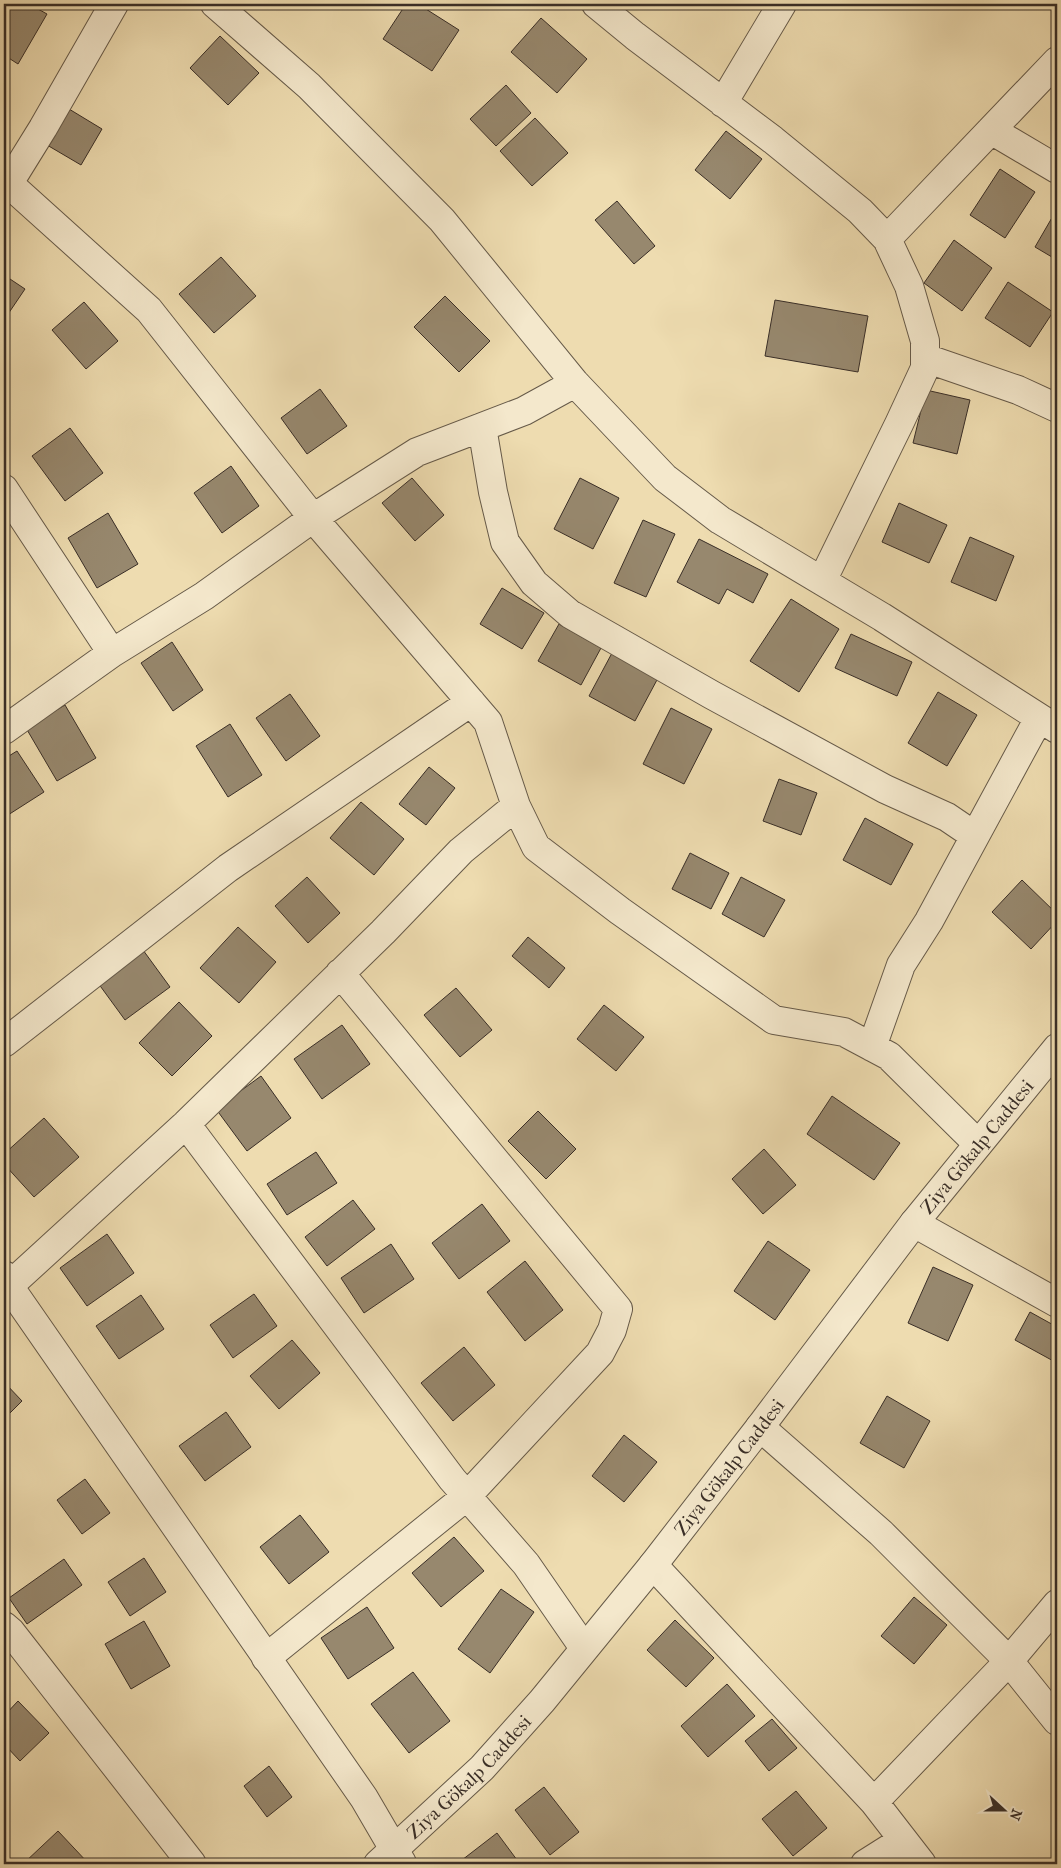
<svg xmlns="http://www.w3.org/2000/svg" width="1061" height="1868" font-family="'IM FELL French Canon',serif">
	<style>
		.building { fill: #97886e; stroke: #392e27 }
		.lines { fill: none; stroke-linecap: round; stroke-linejoin: round }
		.minor-casing { stroke: #665a49; stroke-width: 30 }
		.tertiary-casing { stroke: #665a49; stroke-width: 30 }
		.minor { stroke: #f4e8cc; stroke-width: 28 }
		.tertiary { stroke: #f4e8cc; stroke-width: 28 }
		.labels { text-anchor: middle; stroke-width: 5; stroke-linejoin: round; paint-order: stroke }
		.street-label { font-size: 19px; fill: #392e27; stroke: #f4e8cc }
	</style>
	<rect width="100%" height="100%" fill="#eedcb0"/>
	<filter id="stains"><feTurbulence type="fractalNoise" baseFrequency=".004" numOctaves="4"/><feColorMatrix values="0 0 0 0 .2 0 0 0 0 .09 0 0 0 0 .02 0 0 0 .5 -.17"/></filter>
	<radialGradient id="worn" r=".72"><stop offset=".6" stop-color="#630" stop-opacity="0"/><stop offset="1" stop-color="#630" stop-opacity=".3"/></radialGradient>
	<!-- building -->
	<path class="building" d="M11,4H29L47,14L18,64L4,55V16Z
		M406,4H418L459,30L432,71L383,39Z
		M541,18L587,59L557,93L511,52Z
		M220,36L259,73L228,105L190,68Z
		M506,85L531,113L496,146L470,119Z
		M69,109L102,129L81,165L47,145Z
		M535,118L568,153L532,186L500,151Z
		M726,131L762,159L730,199L695,170Z
		M1000,169L1035,192L1005,238L970,215Z
		M617,201L655,246L634,264L595,220Z
		M1057,209V260L1035,247Z
		M954,240L992,268L962,311L924,283Z
		M221,257L256,296L214,333L179,294Z
		M4,275L25,289L4,320Z
		M1008,282L1053,312L1030,347L985,318Z
		M445,296L490,341L459,372L414,327Z
		M775,300L868,316L858,372L765,356Z
		M84,302L118,341L86,369L52,330Z
		M320,389L347,426L307,454L281,418Z
		M926,390L970,400L957,454L913,443Z
		M70,428L103,473L65,501L32,456Z
		M231,466L259,506L222,533L194,493Z
		M412,478L444,515L415,541L382,503Z
		M580,478L619,498L593,549L554,529Z
		M899,503L947,525L929,563L882,542Z
		M108,513L138,564L97,588L68,538Z
		M643,520L675,534L646,597L614,583Z
		M970,537L1014,556L996,601L951,582Z
		M699,539L768,574L753,603L727,589L719,604L677,582Z
		M502,588L544,613L522,649L480,624Z
		M791,599L839,629L799,692L750,661Z
		M559,624L601,648L581,685L538,661Z
		M851,634L912,662L897,696L835,668Z
		M172,642L203,690L173,711L141,663Z
		M612,653L658,678L635,721L589,696Z
		M938,692L977,715L947,766L908,743Z
		M290,694L320,736L286,761L256,718Z
		M65,705L96,758L57,781L26,728Z
		M671,708L712,729L684,784L643,764Z
		M230,724L262,775L228,797L196,746Z
		M17,751L44,792L8,815L4,807V759Z
		M429,767L455,788L426,825L399,804Z
		M779,779L817,793L801,835L763,821Z
		M361,802L404,839L374,875L330,838Z
		M865,818L913,844L891,885L843,860Z
		M690,853L729,873L711,909L672,889Z
		M307,877L340,913L308,943L275,906Z
		M741,877L785,900L764,937L722,914Z
		M1022,880L1057,914V921L1031,949L992,912Z
		M238,927L276,962L239,1003L200,968Z
		M528,937L565,968L549,988L512,956Z
		M143,950L170,987L125,1020L98,983Z
		M456,988L492,1030L460,1057L424,1015Z
		M179,1002L212,1036L172,1076L139,1043Z
		M604,1005L644,1037L616,1071L577,1039Z
		M342,1025L370,1064L322,1099L294,1059Z
		M261,1076L291,1118L247,1151L216,1109Z
		M832,1096L900,1143L874,1180L807,1134Z
		M538,1111L576,1149L546,1179L508,1141Z
		M44,1118L79,1157L34,1197L4,1164V1154Z
		M764,1149L796,1185L763,1214L732,1179Z
		M316,1152L337,1183L287,1215L267,1184Z
		M353,1200L375,1229L327,1266L305,1237Z
		M482,1204L510,1241L459,1279L432,1243Z
		M107,1234L134,1273L87,1306L60,1268Z
		M768,1241L810,1270L775,1320L734,1291Z
		M391,1244L414,1279L364,1313L341,1278Z
		M525,1261L563,1310L525,1341L487,1292Z
		M933,1267L973,1285L948,1341L908,1323Z
		M254,1294L277,1326L233,1358L210,1325Z
		M141,1295L164,1329L119,1359L96,1326Z
		M1030,1312L1057,1327V1363L1015,1340Z
		M292,1340L320,1373L279,1409L250,1376Z
		M464,1347L495,1385L453,1421L421,1383Z
		M4,1382L22,1401L4,1419Z
		M887,1396L930,1421L904,1468L860,1443Z
		M226,1412L251,1447L205,1481L179,1446Z
		M624,1435L657,1462L624,1502L592,1476Z
		M85,1479L110,1513L82,1534L57,1500Z
		M300,1515L329,1552L289,1584L260,1547Z
		M454,1537L484,1571L441,1607L412,1573Z
		M144,1558L166,1592L130,1616L108,1582Z
		M64,1559L82,1585L27,1624L9,1598Z
		M501,1589L534,1612L490,1673L458,1649Z
		M914,1597L947,1625L914,1664L881,1636Z
		M367,1607L394,1648L348,1679L321,1638Z
		M675,1620L714,1658L686,1687L647,1650Z
		M144,1621L170,1666L131,1689L105,1644Z
		M413,1672L450,1721L409,1753L371,1704Z
		M727,1684L755,1716L708,1757L681,1726Z
		M18,1701L49,1733L20,1761L4,1744V1716Z
		M772,1719L797,1748L769,1771L745,1741Z
		M269,1766L292,1797L267,1817L244,1786Z
		M544,1787L579,1832L550,1855L515,1810Z
		M796,1791L827,1828L793,1856L762,1819Z
		M58,1831L89,1864H25L24,1863Z
		M497,1833L520,1864H465L462,1860Z"/>
	<g class="lines">
		<!-- minor casing -->
		<g class="minor-casing">
			<path id="minor" d="M215,4L309,86L442,220L575,383L665,478L720,520L882,617L1057,729
				M596,4L635,36L773,140L860,211L887,239L909,286L925,341V368L899,424L822,581
				M723,103L782,4
				M991,130L1057,169
				M8,183L149,310L313,518L488,722L516,806L536,847L620,911L774,1020L844,1032L889,1056L978,1144
				M4,191L43,128L114,4
				M887,239L1057,61
				M925,358L1018,390L1057,408
				M482,427L493,492L505,542L534,583L570,614L712,695L885,789L947,817L975,836
				M4,489L112,653
				M4,730L112,653L204,596L313,518L417,452L524,411L575,383
				M4,1043L228,868L471,702
				M872,1047L901,965L929,921L1039,718
				M186,1124L452,1479L526,1564L584,1648
				M914,1223L1057,1303
				M9,1286L186,1124L383,932L461,851L516,806
				M653,1565L874,1802L922,1864
				M4,1626L11,1632L192,1864
				M266,1658L467,1496L600,1353L612,1330L618,1309L340,973
				M874,1802L1009,1661L1057,1604
				M865,1864L903,1840"/>
		</g>
		<!-- tertiary casing -->
		<g class="tertiary-casing">
			<g id="tertiary">
				<path d="M4,1275L9,1286L364,1798L402,1863"/>
				<path d="M760,1427L881,1533L1009,1661L1057,1721"/>
				<path id="s1" d="M378,1864L482,1768L542,1701L653,1565L760,1427L914,1223L1057,1048"/>
			</g>
		</g>
		<!-- minor -->
		<use href="#minor" class="minor"/>
		<!-- tertiary -->
		<use href="#tertiary" class="tertiary"/>
	</g>
	<g class="labels">
		<!-- street labels -->
		<g class="street-label">
			<text dy="7" stroke="none"><textPath href="#s1" startOffset="936">Ziya Gökalp Caddesi</textPath></text>
			<text dy="7" stroke="none"><textPath href="#s1" startOffset="531">Ziya Gökalp Caddesi</textPath></text>
			<text dy="7" stroke="none"><textPath href="#s1" startOffset="126">Ziya Gökalp Caddesi</textPath></text>
		</g>
	</g>
	<!-- margin -->
	<rect width="1061" height="1868" fill="none" stroke="#eedcb0" stroke-width="20"/>
	<rect x="5" y="5" width="1051" height="1858" fill="none" stroke="#392e27" stroke-width="2.5"/>
	<rect x="10" y="10" width="1041" height="1848" fill="none" stroke="#392e27"/>
	<!-- north arrow -->
	<g transform="translate(1004 1810) rotate(111)" stroke="#f4e8cc" stroke-width="4" paint-order="stroke">
	<path d="M0-4L9 19L0 12L-9 19Z" fill="#392e27"/>
	<text y="-8" font-size="14" font-weight="bold" text-anchor="middle" fill="#392e27">N</text>
	</g>
	<rect width="100%" height="100%" filter="url(#stains)"/>
	<rect width="100%" height="100%" fill="url(#worn)"/>
</svg>
